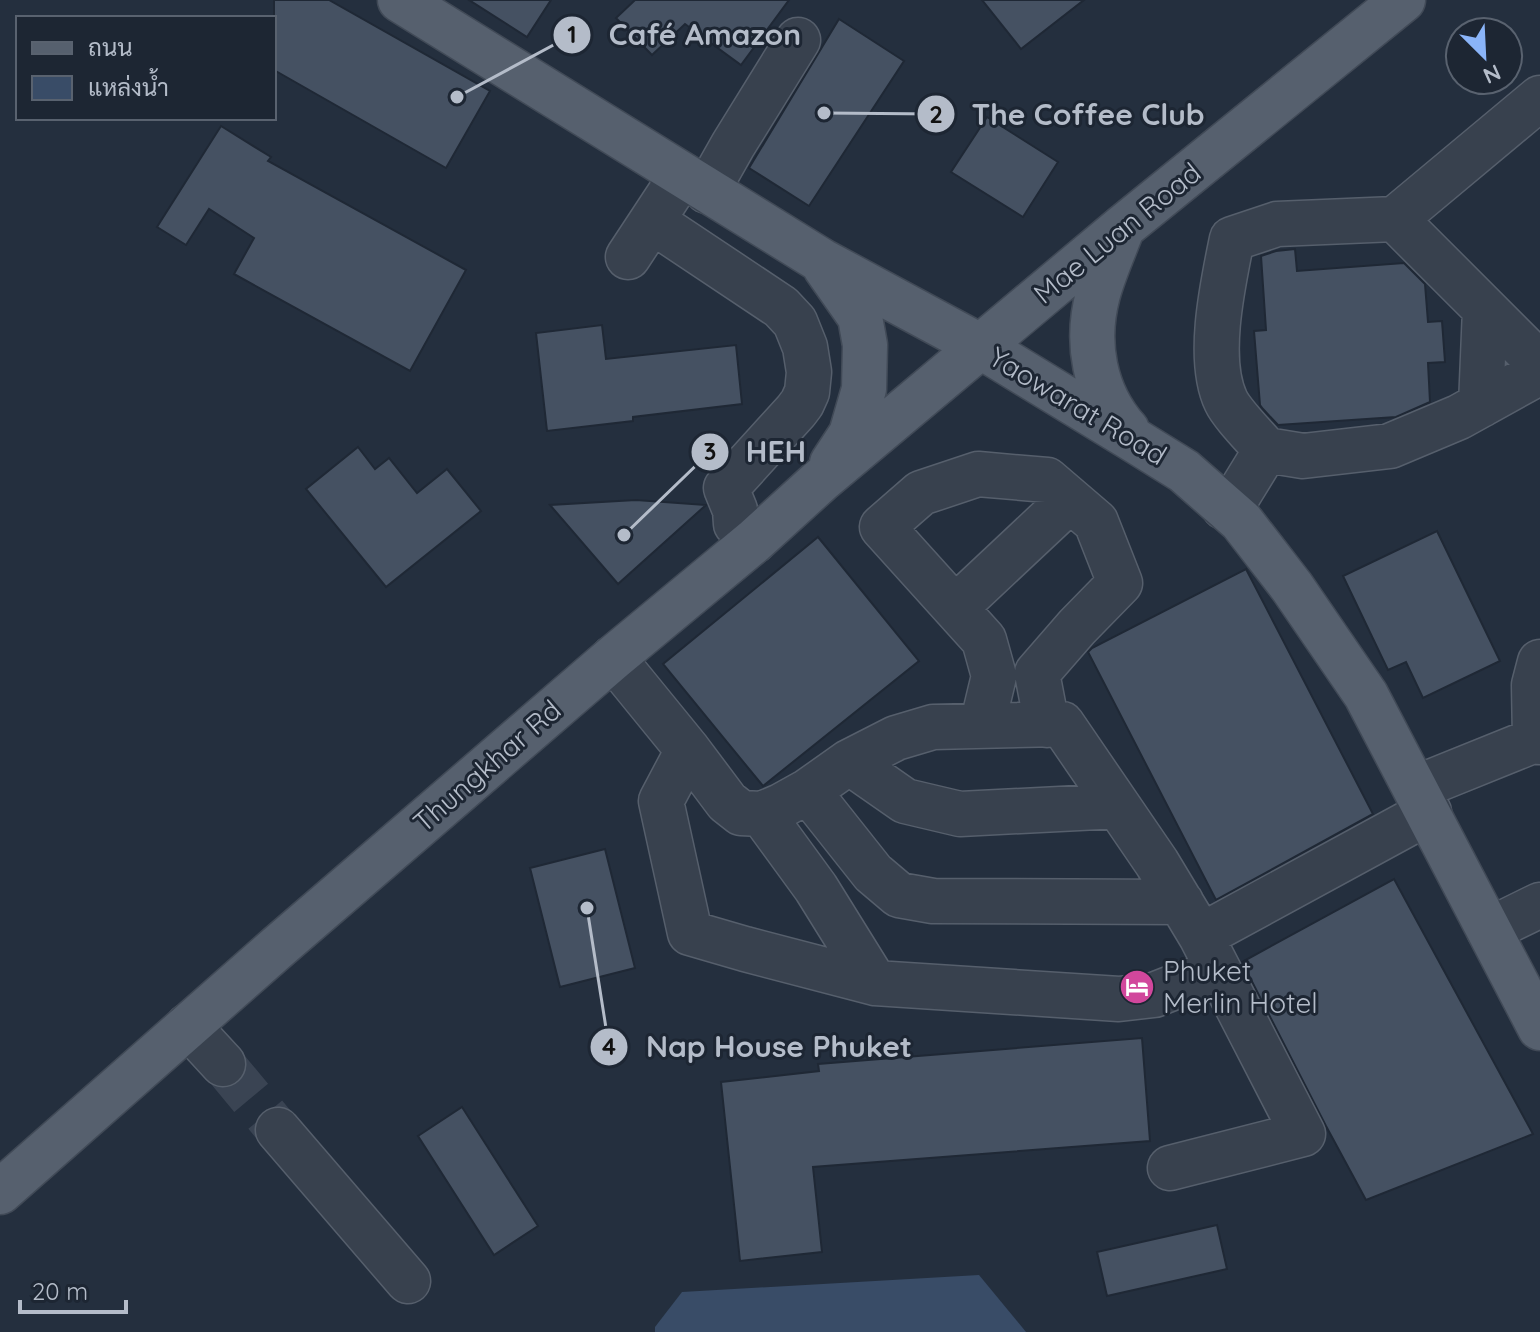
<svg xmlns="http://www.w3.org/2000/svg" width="1540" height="1332" font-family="Quicksand,Sarabun,sans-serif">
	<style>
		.water { fill: #394c67 }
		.building { fill: #455162; stroke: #1f2835; stroke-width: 2 }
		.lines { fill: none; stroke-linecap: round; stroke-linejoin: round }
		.minor-tunnel { stroke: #3a4453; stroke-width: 44; stroke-dasharray: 44 22; stroke-linecap: butt }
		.minor-casing { stroke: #565f6c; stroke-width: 47 }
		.major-casing { stroke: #414a57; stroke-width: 47 }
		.minor { stroke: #38414e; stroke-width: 44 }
		.major { stroke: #56606e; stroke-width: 44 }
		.labels { text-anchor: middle; stroke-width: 6; stroke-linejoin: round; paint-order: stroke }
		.street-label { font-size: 28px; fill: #b4bcc9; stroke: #1d2633 }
		.poi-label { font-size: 28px; fill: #b4bcc9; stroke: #1d2633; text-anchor: start }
		.leader { fill: none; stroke: #b4bcc9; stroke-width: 3 }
		.callout-dot { fill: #b4bcc9; stroke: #1d2633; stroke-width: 3 }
		.mark-label { font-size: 24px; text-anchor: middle; font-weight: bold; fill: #111 }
		.callout-label { font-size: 30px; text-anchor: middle; font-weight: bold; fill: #b4bcc9; stroke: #1d2633; stroke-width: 6; stroke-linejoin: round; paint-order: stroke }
	</style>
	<rect width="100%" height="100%" fill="#242f3e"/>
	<!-- water -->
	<path class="water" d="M979,1275L1026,1332H655V1327L682,1292Z"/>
	<!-- building -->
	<path class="building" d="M274,0H329L490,91L446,168L274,70Z
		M469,0H551L527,37Z
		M635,0H789L741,65L685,24L652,55L616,18Z
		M982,0H1084L1021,49Z
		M839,19L904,61L809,206L749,168Z
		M987,117L1058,162L1023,217L951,172Z
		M221,126L271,157L268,161L466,270L410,371L234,274L254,238L209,209L186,245L157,227Z
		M1295,249L1297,271L1404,263L1425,284L1428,322L1442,321L1445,362L1428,363L1430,402L1396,417L1278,425L1263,409L1260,405L1254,331L1266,330L1261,256L1276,251Z
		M602,325L606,359L736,345L742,404L633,417V421L547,431L536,333Z
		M358,447L375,469L389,458L417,493L447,469L481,511L386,587L306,489Z
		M636,500L706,505L618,584L550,505Z
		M1437,531L1500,661L1423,698L1406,662L1388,670L1343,576Z
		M818,537L919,661L763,786L663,664Z
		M1246,569L1373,814L1216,900L1088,652L1092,648Z
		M605,849L635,968L560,987L530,868Z
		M1394,879L1533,1134L1366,1200L1326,1126L1242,962Z
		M1142,1038L1150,1141L813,1167L822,1252L740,1261L721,1082L819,1071L818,1064Z
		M462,1107L538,1226L494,1255L418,1136Z
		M1217,1225L1227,1269L1107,1296L1097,1252Z"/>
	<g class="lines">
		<!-- minor-tunnel -->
		<path class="minor-tunnel" d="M223,1064L278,1130"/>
		<!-- minor casing -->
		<g class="minor-casing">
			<path id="minor" d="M1540,98L1395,219L1277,224L1232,239C1223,283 1206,359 1226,401C1232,414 1256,438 1266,450L1303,456L1390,446L1459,417L1540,372
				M707,191L733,145L798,40
				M1395,219L1540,364
				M652,221L781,307L795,322L805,347L809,372L807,392L802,403L796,411L726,488L735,510L736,524L754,541
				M628,257L682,175
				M1481,405L1485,309
				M1224,507L1239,494L1266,450
				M956,607L1070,500
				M613,658L688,750L727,802L741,813L762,814L781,806L808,791L849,762L896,738L933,727L1062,724L1157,863L1201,936L1303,1134L1170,1168
				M982,726L994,676L984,640L882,527L921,493L978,474L1047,480L1096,522L1120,583L1077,627L1037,673L1047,725
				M1535,740L1534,685L1540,662
				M688,750L661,801L690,933L745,949L875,983L1119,999L1154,995L1218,970
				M849,762L905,801L960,814L1118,806
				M1416,788L1535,740L1540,742
				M808,791L873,873L899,895L933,901L1181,902
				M762,814L816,888L875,983
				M1489,930L1540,905
				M1201,936L1429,812
				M188,1026L223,1064
				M278,1130L408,1281"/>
		</g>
		<!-- major casing -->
		<g class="major-casing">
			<path id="major" d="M400,0L822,261L980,346L1134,440L1184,471L1241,521L1292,587L1366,695L1540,1028
				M1122,229C1114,250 1104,272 1098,294C1085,342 1094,393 1127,430
				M825,267L860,317L865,345L864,389L851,434L832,463
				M0,1192L278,947L613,658L754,541L820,481L1123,227L1403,0"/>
		</g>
		<!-- minor -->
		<use href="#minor" class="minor"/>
		<!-- major -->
		<use href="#major" class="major"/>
	</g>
	<!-- icons -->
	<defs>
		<g id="hotel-disc" transform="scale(1.8)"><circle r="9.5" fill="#d1479c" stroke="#1d2633"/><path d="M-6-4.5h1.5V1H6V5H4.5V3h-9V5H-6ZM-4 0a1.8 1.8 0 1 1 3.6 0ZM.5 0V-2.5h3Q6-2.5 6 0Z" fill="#fff"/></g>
	</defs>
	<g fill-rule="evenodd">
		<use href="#hotel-disc" x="1137" y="987"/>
	</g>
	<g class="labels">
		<!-- street labels -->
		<g class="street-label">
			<text transform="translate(1117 233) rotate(-39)" y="10">Mae Luan Road</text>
			<text transform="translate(1078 406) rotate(31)" y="10">Yaowarat Road</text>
			<text transform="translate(487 766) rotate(-41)" y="10">Thungkhar Rd</text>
		</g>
		<!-- poi labels -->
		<g class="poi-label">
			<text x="1163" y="981">Phuket<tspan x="1163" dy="32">Merlin Hotel</tspan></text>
		</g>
	</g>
	<!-- callouts -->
	<path class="leader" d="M457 97L572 35M824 113L936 114M624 535L710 452M587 908L609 1047"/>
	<g class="callout-dot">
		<circle cx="457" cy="97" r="8"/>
		<circle cx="824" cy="113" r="8"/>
		<circle cx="624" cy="535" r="8"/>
		<circle cx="587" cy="908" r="8"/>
		<circle cx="572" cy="35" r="20"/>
		<circle cx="936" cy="114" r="20"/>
		<circle cx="710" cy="452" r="20"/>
		<circle cx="609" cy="1047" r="20"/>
	</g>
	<g class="mark-label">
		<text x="572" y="43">1</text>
		<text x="936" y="123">2</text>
		<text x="710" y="460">3</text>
		<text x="609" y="1055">4</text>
	</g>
	<g class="callout-label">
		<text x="705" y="45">Café Amazon</text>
		<text x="1088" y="125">The Coffee Club</text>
		<text x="776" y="462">HEH</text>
		<text x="779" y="1057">Nap House Phuket</text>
	</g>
	<!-- legend -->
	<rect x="16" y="16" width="260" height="104" fill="#1d2633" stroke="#59626f" stroke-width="2"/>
	<rect x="32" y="42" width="40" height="12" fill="#56606e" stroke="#59626f" stroke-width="2"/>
	<text x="88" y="56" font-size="24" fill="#b4bcc9">ถนน</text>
	<rect x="32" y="76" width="40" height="24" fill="#394c67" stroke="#59626f" stroke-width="2"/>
	<text x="88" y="96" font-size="24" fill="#b4bcc9">แหล่งน้ำ</text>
	<!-- north arrow -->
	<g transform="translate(1484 56) rotate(156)"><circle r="38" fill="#1d2633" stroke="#59626f" stroke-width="2"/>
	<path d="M0-6L14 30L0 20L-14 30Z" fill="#8ab4f8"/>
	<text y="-12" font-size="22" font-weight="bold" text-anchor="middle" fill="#b4bcc9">N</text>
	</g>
	<!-- scale -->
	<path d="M20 1300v12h106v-12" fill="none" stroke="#b4bcc9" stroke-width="4"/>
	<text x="32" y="1300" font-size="24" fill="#b4bcc9" stroke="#1d2633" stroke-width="6" paint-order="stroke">20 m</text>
</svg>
